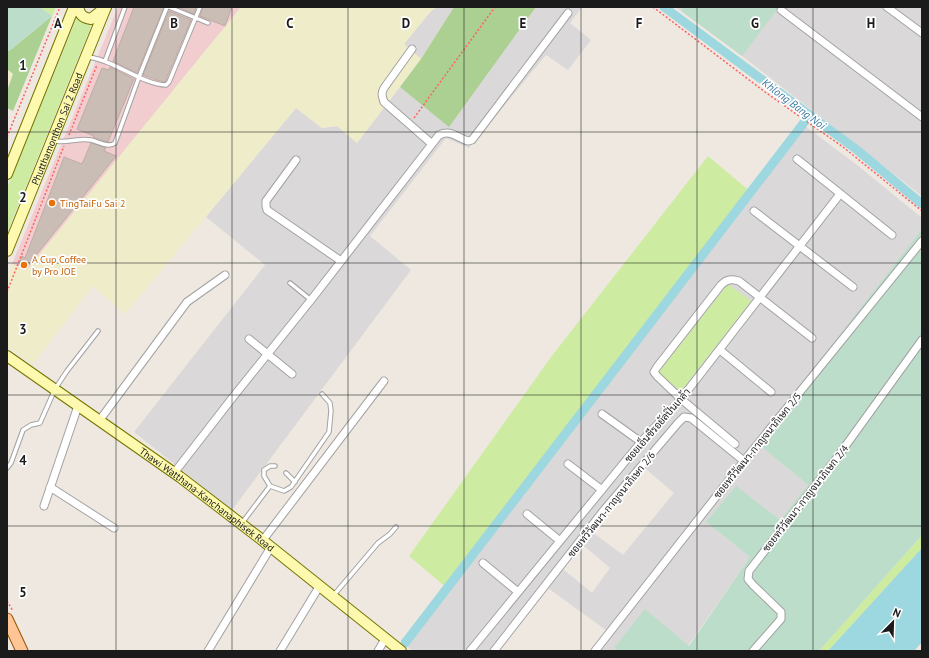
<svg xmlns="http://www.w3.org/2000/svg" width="929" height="658" font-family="'PT Sans',Sarabun,sans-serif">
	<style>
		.residential { fill: #dad8d8 }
		.commercial { fill: #f1cdd0 }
		.farmland { fill: #efedc9 }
		.grass { fill: #ceeca1 }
		.forest { fill: #abd092 }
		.wetland { fill: #bcddca }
		.water { fill: #9dd7df }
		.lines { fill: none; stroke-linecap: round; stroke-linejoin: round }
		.canal { stroke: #9dd7df; stroke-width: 9 }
		.building { fill: #cabdb6; stroke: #c0aca2 }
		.lane-casing { stroke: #a2a2a2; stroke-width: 5.5 }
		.street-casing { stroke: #a2a2a2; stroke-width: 9 }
		.secondary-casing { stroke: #757500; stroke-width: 12 }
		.primary-casing { stroke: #935200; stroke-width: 13 }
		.path { stroke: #ff6061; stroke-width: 1.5; stroke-dasharray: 2 2; stroke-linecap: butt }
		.lane { stroke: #fff; stroke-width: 3.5 }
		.street { stroke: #fff; stroke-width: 7 }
		.secondary { stroke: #fdf9ae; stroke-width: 10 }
		.primary { stroke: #ffc594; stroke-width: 11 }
		.grid { fill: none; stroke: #1b1b1b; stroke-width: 1; stroke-opacity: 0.55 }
		.food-dot { fill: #e8710a; stroke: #fff; stroke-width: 1.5 }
		.labels { text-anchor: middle; stroke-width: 3.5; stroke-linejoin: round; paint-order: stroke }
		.street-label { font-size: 10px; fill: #1b1b1b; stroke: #fff }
		.food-label { font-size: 10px; fill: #c56008; stroke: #fff; text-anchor: start }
		.water-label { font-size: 11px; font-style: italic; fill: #3e79a0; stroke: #fff }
		.grid-label { font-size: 13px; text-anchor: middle; font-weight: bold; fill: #1b1b1b; stroke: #fff; stroke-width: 3.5; stroke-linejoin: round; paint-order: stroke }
	</style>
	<rect width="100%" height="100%" fill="#eee8e0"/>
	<!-- residential -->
	<path class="residential" d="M437,7H454L421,59L404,44L431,11Z
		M536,7H582L570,23L591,40L568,70L546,55L469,148L446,138L370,236L411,270L232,510L134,432L265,265L206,217L296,108L322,128L337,126L357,143L400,87L449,126Z
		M676,7H922V196L742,56Z
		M805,126L857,165L922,218V229L756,442L808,485L780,520L706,522L750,557L688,646L614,648L617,651H592L607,631L548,588L563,569L592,593L610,568L583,545L592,532L623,555L674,493L640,464L489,651H412L406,646L729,223Z"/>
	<!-- commercial -->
	<path class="commercial" d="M118,7H241L27,270L12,264Z"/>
	<!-- farmland -->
	<path class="farmland" d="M241,7H437L431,11L404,44L421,59L357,143L337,126L322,128L296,108L125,314L93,286L33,364L7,347V277L12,264L27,270Z
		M7,69L13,74L7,91Z"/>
	<!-- grass -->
	<path class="grass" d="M40,7H56L52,16Z
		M77,17L92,24L7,233V188Z
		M708,156L752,193L449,590L409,556L551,357Z
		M728,284L751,301L681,391L658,373Z
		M922,535V548L915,556L828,651H819Z"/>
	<!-- forest -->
	<path class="forest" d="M454,7H536L449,127L400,87L421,59Z
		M52,16L13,111L7,108V91L13,74L7,69V51H9Z"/>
	<!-- wetland -->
	<path class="wetland" d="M7,7H40L52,16L9,51H7Z
		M684,7H779L742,56L681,11Z
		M922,229V535L819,651H617L614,648L645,609L689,646L750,557L706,522L736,486L780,520L808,485L756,442Z"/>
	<!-- water -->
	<path class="water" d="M922,548V642L914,651H828Z"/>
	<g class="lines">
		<!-- canal -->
		<path class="canal" d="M664,7L857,150L922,204
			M405,643L809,116"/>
	</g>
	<!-- building -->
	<path class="building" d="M134,7H164L137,73L113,61Z
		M178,7H196L194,14Z
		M203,7H232L225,26L200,16Z
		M169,11L191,20L165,82L156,80L143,75Z
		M110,67L134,79L108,142L93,137L94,136L77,129L102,68L109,70Z
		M91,143L106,148L104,151L116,156L33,259L27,268L19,265L22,256L25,258L64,157L82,164Z"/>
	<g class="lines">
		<!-- lane casing -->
		<g class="lane-casing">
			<path id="lane" d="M169,7L208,23
				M88,57C94,58 100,59 106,62C123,68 148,85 166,85L169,82L200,7
				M105,61L125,7
				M54,141C68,143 78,138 91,140C99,142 109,148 115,143L139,77L167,7
				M290,283L311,300
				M275,466H270L264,470V476L270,486L284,491L291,487L329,432L331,411L330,403L322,394
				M7,468L11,463L23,430L31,425L40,423L55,389L67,371L98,331
				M286,473L295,482
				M242,523L270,486
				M333,596L378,543L390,534L396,527"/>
		</g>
		<!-- street casing -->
		<g class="street-casing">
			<path id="street" d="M887,7L922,33
				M781,10L922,117
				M412,49L384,88C381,93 382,96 384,102L432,144
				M797,159L892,235
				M296,160L266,201V206L267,210L341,261
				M754,211L853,287
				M249,339L292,374
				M720,350L771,392
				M602,414L641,442
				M99,421L187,302L225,275
				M735,444L681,399L657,376L654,372L657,367L721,285C727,279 731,279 739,281L812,338
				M568,464L602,490
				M174,473L233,397L311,300L439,135C451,129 457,138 468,141L472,140L568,13
				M50,487L114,528
				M44,506L78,406
				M527,514L560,541
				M263,540L384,381
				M483,563L518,592
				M208,651L271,547
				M280,651L319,587
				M378,651L385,639
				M470,651L641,442L681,399L840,194
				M494,651L604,510L678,423L684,417L691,418L744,461
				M595,651L744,461L922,241
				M753,651L781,619V612L753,585L748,579L749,571L836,459L922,340"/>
		</g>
		<!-- secondary casing -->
		<g class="secondary-casing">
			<g id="secondary">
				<path d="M78,7C80,15 83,18 91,19L106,7"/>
				<path d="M7,174L74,7"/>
				<path id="s1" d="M7,251L106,7"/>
				<path id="s2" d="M7,356L180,477L257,536L401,651"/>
			</g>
		</g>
		<!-- primary casing -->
		<g class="primary-casing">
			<path id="primary" d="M7,619L22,651"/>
		</g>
		<!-- path -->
		<path class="path" d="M653,7L765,92L843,147L922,211
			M414,118L495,7
			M69,135L97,65
			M7,137L60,7
			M7,292L64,146
			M7,601L13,611"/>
		<!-- lane -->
		<use href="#lane" class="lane"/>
		<!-- street -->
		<use href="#street" class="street"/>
		<!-- secondary -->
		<use href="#secondary" class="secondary"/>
		<!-- primary -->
		<use href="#primary" class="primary"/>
	</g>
	<!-- grid -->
	<path class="grid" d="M116,7V651M232,7V651M348,7V651M464,7V651M581,7V651M697,7V651M813,7V651M7,132H922M7,263H922M7,395H922M7,526H922"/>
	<!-- markers -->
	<g class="food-dot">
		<circle cx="52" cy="203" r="4"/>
		<circle cx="24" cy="265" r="4"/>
	</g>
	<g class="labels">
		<!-- street labels -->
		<g class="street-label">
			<text dy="4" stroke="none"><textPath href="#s1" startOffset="132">Phutthamonthon Sai 2 Road</textPath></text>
			<text transform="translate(657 425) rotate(-49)" y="4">ซอยเอ็นซีรอยัลปิ่นเกล้า</text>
			<text transform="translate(757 445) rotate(-51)" y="4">ซอยทวีวัฒนา-กาญจนาภิเษก 2/5</text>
			<text transform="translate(805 498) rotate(-52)" y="4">ซอยทวีวัฒนา-กาญจนาภิเษก 2/4</text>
			<text dy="4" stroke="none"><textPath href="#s2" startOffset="246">Thawi Watthana-Kanchanaphisek Road</textPath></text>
			<text transform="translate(611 504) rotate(-51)" y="4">ซอยทวีวัฒนา-กาญจนาภิเษก 2/6</text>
		</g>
		<!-- food labels -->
		<g class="food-label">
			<text x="60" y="207">TingTaiFu Sai 2</text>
			<text x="32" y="263">A Cup Coffee<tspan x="32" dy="12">by Pro JOE</tspan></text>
		</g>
		<!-- water labels -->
		<g class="water-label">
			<text transform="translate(794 104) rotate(37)" y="4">Khlong Bang Noi</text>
		</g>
	</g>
	<g class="grid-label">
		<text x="58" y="28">A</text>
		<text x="174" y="28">B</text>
		<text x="290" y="28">C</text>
		<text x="406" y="28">D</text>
		<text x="523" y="28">E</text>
		<text x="639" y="28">F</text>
		<text x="755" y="28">G</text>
		<text x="871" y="28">H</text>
		<text x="23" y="70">1</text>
		<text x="23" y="202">2</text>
		<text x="23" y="334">3</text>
		<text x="23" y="465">4</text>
		<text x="23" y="597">5</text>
	</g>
	<!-- border -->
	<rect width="929" height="658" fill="none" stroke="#1b1b1b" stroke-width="16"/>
	<!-- north arrow -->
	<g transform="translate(893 622) rotate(23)" stroke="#ffffff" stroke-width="3" paint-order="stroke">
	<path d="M0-3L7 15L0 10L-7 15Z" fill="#1b1b1b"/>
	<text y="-6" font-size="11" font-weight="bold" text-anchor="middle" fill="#1b1b1b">N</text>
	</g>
</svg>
